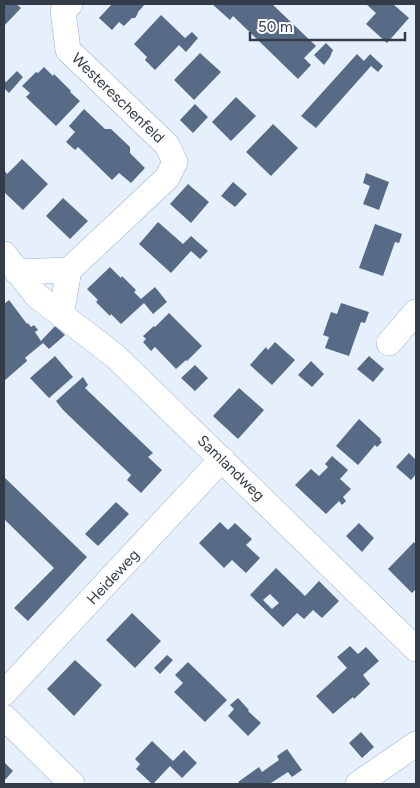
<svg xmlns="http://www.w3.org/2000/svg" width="420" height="788" font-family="Figtree,sans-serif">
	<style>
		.building { fill: #586b86; fill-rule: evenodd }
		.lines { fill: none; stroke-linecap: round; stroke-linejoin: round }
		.minor-casing { stroke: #9bb1ce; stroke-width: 26 }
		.minor { stroke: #fff; stroke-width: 25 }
		.labels { text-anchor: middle; stroke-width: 5; stroke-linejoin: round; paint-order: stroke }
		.street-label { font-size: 15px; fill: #333c48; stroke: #fcfcfc }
	</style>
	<rect width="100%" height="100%" fill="#e6f0fc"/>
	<!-- building -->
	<path class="building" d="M4,4H16L21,8L4,26Z
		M112,4H145L138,12L137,15L135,18H132L124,26L119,22L112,30L99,18Z
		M212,4H272L316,46L304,58L311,65L298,79L233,16L230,20Z
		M366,4H393L409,18L387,43L366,24L376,13Z
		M161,15L185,38L192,32L198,38L186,52L179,45L155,70L145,60L147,57L134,44Z
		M326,43L333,50L330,57L324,65L314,55Z
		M200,53L221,72L194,100L174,80Z
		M357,54L364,61L370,54L383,66L378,72L371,66L316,128L301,116Z
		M44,67L53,76L54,74L71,91L70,92L80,101L56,126L26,97L30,93L22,86L36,72L38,73Z
		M17,71L23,77L9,93L4,88V80L6,82Z
		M236,97L256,116L231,141L212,122Z
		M195,104L208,117L193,133L180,120Z
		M84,109L105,129H111L130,147V153L145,168L131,183L119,173L112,180L78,147L75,150L66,142L75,132L69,126Z
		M273,124L298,148L271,176L246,152Z
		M22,159L48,184L23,210L4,192V170L7,174Z
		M366,173L389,182L379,210L363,204L370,186L363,183Z
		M233,182L247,194L235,207L221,196Z
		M188,184L209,202L191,223L170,204Z
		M63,198L88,221L70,239L46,216Z
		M158,222L183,244L191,236L208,251L200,259L191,251L171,273L139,244Z
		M375,224L402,234L399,243L395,242L383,276L359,268Z
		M110,267L121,278L122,276L136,290L134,292L141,299L155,287L167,302L153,314L144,303L121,324L111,314L110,316L96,302L98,300L87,289Z
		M9,300L27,324L28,323L31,327L34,325L38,330L35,332L41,341L55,326L65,335L49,349L43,343L26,357H25L27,361L4,381V304Z
		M341,303L369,312L365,323L361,322L349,356L325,348L329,337L323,335L331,312L337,314Z
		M169,313L202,346L187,361L186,360L176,369L155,347L151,351L143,342L146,339L143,336L154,326L155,327Z
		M275,342L295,360L272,385L250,365L266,347L268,350Z
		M55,356L73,377L49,398L30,378Z
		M369,356L384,369L373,382L357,369Z
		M311,361L324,374L312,387L298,375Z
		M195,365L208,378L195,391L181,378Z
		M83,377L88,385L85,388L153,453L148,457L162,470L141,493L127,480L131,475L63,410L56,401Z
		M239,388L264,410L238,439L213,416Z
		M359,419L381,439L380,440L382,442L377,447L375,445L358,465L336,446Z
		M409,453L416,460V474L411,480L396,467Z
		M332,456L348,470L340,479L351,489L343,497L346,501L342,505L339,501L326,514L295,485L311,469L319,476L328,467L325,464Z
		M4,477L87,557L28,621L14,608L54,568L4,519Z
		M116,502L129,514L98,546L85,534Z
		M220,522L228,530L235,523L252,539L246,545L260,558L246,573L232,560L224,568L199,543Z
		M359,523L374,538L362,552L346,536Z
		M414,542L416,545V589L412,593L388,569Z
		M276,568L305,596L319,581L339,601L322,618L313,610L304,619L297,613L283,627L250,595ZM270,594L279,603L272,609L263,600Z
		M132,613L161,641L135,668L106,640Z
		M350,646L358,654L366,647L379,661L363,675L370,684L354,699L353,697L333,714L316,696L347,668L337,657Z
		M167,655L173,660L160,674L154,668Z
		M75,660L102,685L74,716L47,689Z
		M188,662L227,700L205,722L174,692L183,683L175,675Z
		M238,698L249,710L248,711L261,723L248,736L228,716L234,709L230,705Z
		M361,732L374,747L362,758L349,743Z
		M152,741L173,761L184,750L197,763L182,778L170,766L153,784H152L136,769L140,764L135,759Z
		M287,749L302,770L292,777L288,772L271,783L272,784H240L238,782L259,767L262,772L279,760L277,756Z
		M4,762L13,771L4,781Z"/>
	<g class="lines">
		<!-- minor casing -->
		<g class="minor-casing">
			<path id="minor" d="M4,254L37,296L115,356L416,649
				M17,272L69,270
				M61,315L69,270L167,178L175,162L167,145L68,50L63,11L70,4
				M389,343L416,312
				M4,693L222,459
				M4,717L72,784
				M358,784L416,744"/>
		</g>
		<!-- minor -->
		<use href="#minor" class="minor"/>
	</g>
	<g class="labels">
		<!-- street labels -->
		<g class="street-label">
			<text transform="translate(118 98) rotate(44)" y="5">Westereschenfeld</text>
			<text transform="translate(231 468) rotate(44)" y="5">Samlandweg</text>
			<text transform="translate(113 577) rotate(-47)" y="5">Heideweg</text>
		</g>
	</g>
	<!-- border -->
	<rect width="420" height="788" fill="none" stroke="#333c48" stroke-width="10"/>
	<!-- scale -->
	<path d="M250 32v8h155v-8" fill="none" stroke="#333c48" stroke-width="2.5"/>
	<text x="258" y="32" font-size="15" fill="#333c48" stroke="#fcfcfc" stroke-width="4" paint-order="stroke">50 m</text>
</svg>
